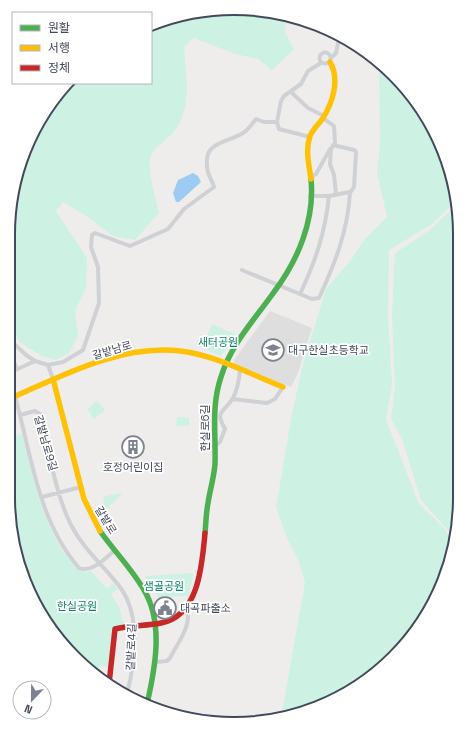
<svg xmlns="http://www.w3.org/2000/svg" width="468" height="732" font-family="'Space Grotesk','Noto Sans KR',sans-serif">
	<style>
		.education { fill: #dfdedf }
		.green { fill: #cdf1e3 }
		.water { fill: #9dcbf3 }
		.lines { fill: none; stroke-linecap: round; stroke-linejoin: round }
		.street { stroke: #cfd1d5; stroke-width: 4 }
		.fast { stroke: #4caf50; stroke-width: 5.5 }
		.slow { stroke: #ffc107; stroke-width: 5.5 }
		.jam { stroke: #c62828; stroke-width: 5.5 }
		.labels { text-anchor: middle; stroke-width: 3.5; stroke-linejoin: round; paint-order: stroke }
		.park-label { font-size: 11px; fill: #0b8466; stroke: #fff }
		.street-label { font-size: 11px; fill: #42495b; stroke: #fff }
		.poi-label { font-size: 11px; fill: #42495b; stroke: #fff; text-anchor: start }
		.rim { fill: none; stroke: #42495b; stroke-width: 2 }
	</style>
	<rect width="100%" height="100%" fill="#eeedec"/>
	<!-- education -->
	<path class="education" d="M270,311L312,328L298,373L291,387L235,366L234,360Z"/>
	<!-- green -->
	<path class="green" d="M219,9L286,17L285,32L294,49L272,70L258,59L235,54L194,38L184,47C186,77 194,110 171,135C163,143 153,147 150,159C147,170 157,202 159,213L135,240L113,236L85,215L63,202L56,211L87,258L86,288L75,311L78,336L69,353L56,360L42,356L18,341L9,313L10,204L31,134L67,83H151V27Z
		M379,62L383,64L437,134L455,202L432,224L389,250L388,317L392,384L386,420L419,504L443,527L454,543L443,585L404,647L347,694L292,716L283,717L282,713L305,582L298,559L287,538L276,507L291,419L303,364L326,289L351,260L365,239L387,217L377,173L380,145Z
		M456,205L460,219L458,527L455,538L421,500L402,439L391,418L395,387L392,315L395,253L430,230Z
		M212,324L237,335L221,356L202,348Z
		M97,401L105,410L94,419L87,409Z
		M177,417L189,418V426H176Z
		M22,434C33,477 41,521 67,557C74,566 78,574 91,571L107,589L113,583L118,589L111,594L119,607L124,625L113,628L108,667L100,666L98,678L46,624L20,570L8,498V437Z
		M123,493L107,509L102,504L105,501L103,498L105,496Z
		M194,573L188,596L158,597L145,576Z"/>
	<!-- water -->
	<path class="water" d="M193,173L198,176L201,182L179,202H176L173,193L178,180Z"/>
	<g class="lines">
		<!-- street -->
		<path class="street" d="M319.5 58a5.5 5.5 0 1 1 11 0a5.5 5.5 0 1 1-11 0Z
			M331,58L336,53L339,39
			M291,92L308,108L324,116
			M323,118L334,126L335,143L331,149L330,164L334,175L336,194
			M310,137L279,129L277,122L281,101L284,96L301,84L308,71L321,63
			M333,145L354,150L356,152L354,187L350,193
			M310,177L316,174L330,149
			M242,270L312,299L319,298C335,263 348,231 350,192L329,196H310
			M300,294C316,260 325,233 329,196
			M9,339L26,355L35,361L48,365L53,379
			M9,351L17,369
			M48,365L63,362L83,350L99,303L98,267L91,247L92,235L95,233L130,246L168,229L184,209L214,187C213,182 209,177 208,172C201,141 225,144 243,133C248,130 252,124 256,119L264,122H277
			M9,373L35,361
			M15,396C31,454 38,521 79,568C92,573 104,559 114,551
			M232,399L267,403L275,399L283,387
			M20,415L35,411L40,414C49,450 55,493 71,525C84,550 104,566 120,587C141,616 135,662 127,694
			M214,447L220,442L225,429C214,410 224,413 233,398C238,389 239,380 240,371
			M42,497L81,487
			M155,662L167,661L170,658C177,644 194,623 186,607"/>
		<!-- fast -->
		<path class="fast" d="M100,531C114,551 132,569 144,590C164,623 155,669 147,704
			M205,533C206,523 206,513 208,503C210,490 214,477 215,464C216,434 211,406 221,377C231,344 255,319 274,292C298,260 315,220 311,179"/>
		<!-- slow -->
		<path class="slow" d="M311,179C309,165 305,150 310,136C313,129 319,124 323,118C333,102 340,79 330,62
			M53,379L84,499L100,531
			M9,399C61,376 121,344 180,351C215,355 250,374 283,387"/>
		<!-- jam -->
		<path class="jam" d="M109,684L115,629C130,625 146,626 161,623C199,616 202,565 205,533"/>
	</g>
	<!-- icons -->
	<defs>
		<g id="school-ring" transform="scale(1.15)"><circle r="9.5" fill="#fff" stroke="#7e828e" stroke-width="1.5"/><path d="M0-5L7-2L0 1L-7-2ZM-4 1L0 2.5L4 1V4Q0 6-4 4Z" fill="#7e828e"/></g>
		<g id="building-ring" transform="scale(1.15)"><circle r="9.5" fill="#fff" stroke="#7e828e" stroke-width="1.5"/><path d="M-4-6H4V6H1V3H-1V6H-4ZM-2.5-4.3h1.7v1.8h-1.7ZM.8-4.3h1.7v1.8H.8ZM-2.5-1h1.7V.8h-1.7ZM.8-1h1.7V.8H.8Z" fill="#7e828e"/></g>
		<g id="civic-ring" transform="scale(1.15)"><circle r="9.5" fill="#fff" stroke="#7e828e" stroke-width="1.5"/><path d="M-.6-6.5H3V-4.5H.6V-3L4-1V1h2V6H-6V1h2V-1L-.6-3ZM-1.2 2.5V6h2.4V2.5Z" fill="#7e828e"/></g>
	</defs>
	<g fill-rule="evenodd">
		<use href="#school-ring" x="273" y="350"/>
		<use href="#building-ring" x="133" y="447"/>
		<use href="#civic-ring" x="165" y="608"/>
	</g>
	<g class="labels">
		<!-- park labels -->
		<g class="park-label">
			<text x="218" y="346">새터공원</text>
			<text x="164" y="590">샘골공원</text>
			<text x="77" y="610">한실공원</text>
		</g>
		<!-- street labels -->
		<g class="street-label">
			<text transform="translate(112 350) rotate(-16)" y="4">갈밭남로</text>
			<text transform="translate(205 428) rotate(-90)" y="4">한실로6길</text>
			<text transform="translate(46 443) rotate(74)" y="4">갈밭남로9길</text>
			<text transform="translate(106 520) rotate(58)" y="4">갈밭로</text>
			<text transform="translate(131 647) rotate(-88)" y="4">갈밭로4길</text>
		</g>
		<!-- poi labels -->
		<g class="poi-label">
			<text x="288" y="354">대구한실초등학교</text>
			<text x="133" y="471" text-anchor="middle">호정어린이집</text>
			<text x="180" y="612">대곡파출소</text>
		</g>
	</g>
	<!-- crop -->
	<path d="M0 0H468V732H0ZM234 15H234A219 219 0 0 1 453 234V498A219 219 0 0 1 234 717H234A219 219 0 0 1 15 498V234A219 219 0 0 1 234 15Z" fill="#fff" fill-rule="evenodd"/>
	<path class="rim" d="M234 15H234A219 219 0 0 1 453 234V498A219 219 0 0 1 234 717H234A219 219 0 0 1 15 498V234A219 219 0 0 1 234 15Z"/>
	<!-- legend -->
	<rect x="12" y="12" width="140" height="72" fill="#ffffff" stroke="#b3b6bd"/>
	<rect x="20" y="25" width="20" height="6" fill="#4caf50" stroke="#b3b6bd"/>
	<text x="48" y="32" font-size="12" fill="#42495b">원활</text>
	<rect x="20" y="45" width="20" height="6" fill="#ffc107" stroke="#b3b6bd"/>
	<text x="48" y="52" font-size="12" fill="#42495b">서행</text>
	<rect x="20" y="65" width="20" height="6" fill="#c62828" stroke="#b3b6bd"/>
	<text x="48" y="72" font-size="12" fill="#42495b">정체</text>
	<!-- north arrow -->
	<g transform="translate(32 700) rotate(202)"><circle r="19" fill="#ffffff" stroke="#b3b6bd"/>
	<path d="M0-3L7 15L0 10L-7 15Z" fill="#7e828e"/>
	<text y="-6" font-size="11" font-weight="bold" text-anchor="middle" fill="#42495b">N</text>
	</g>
</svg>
